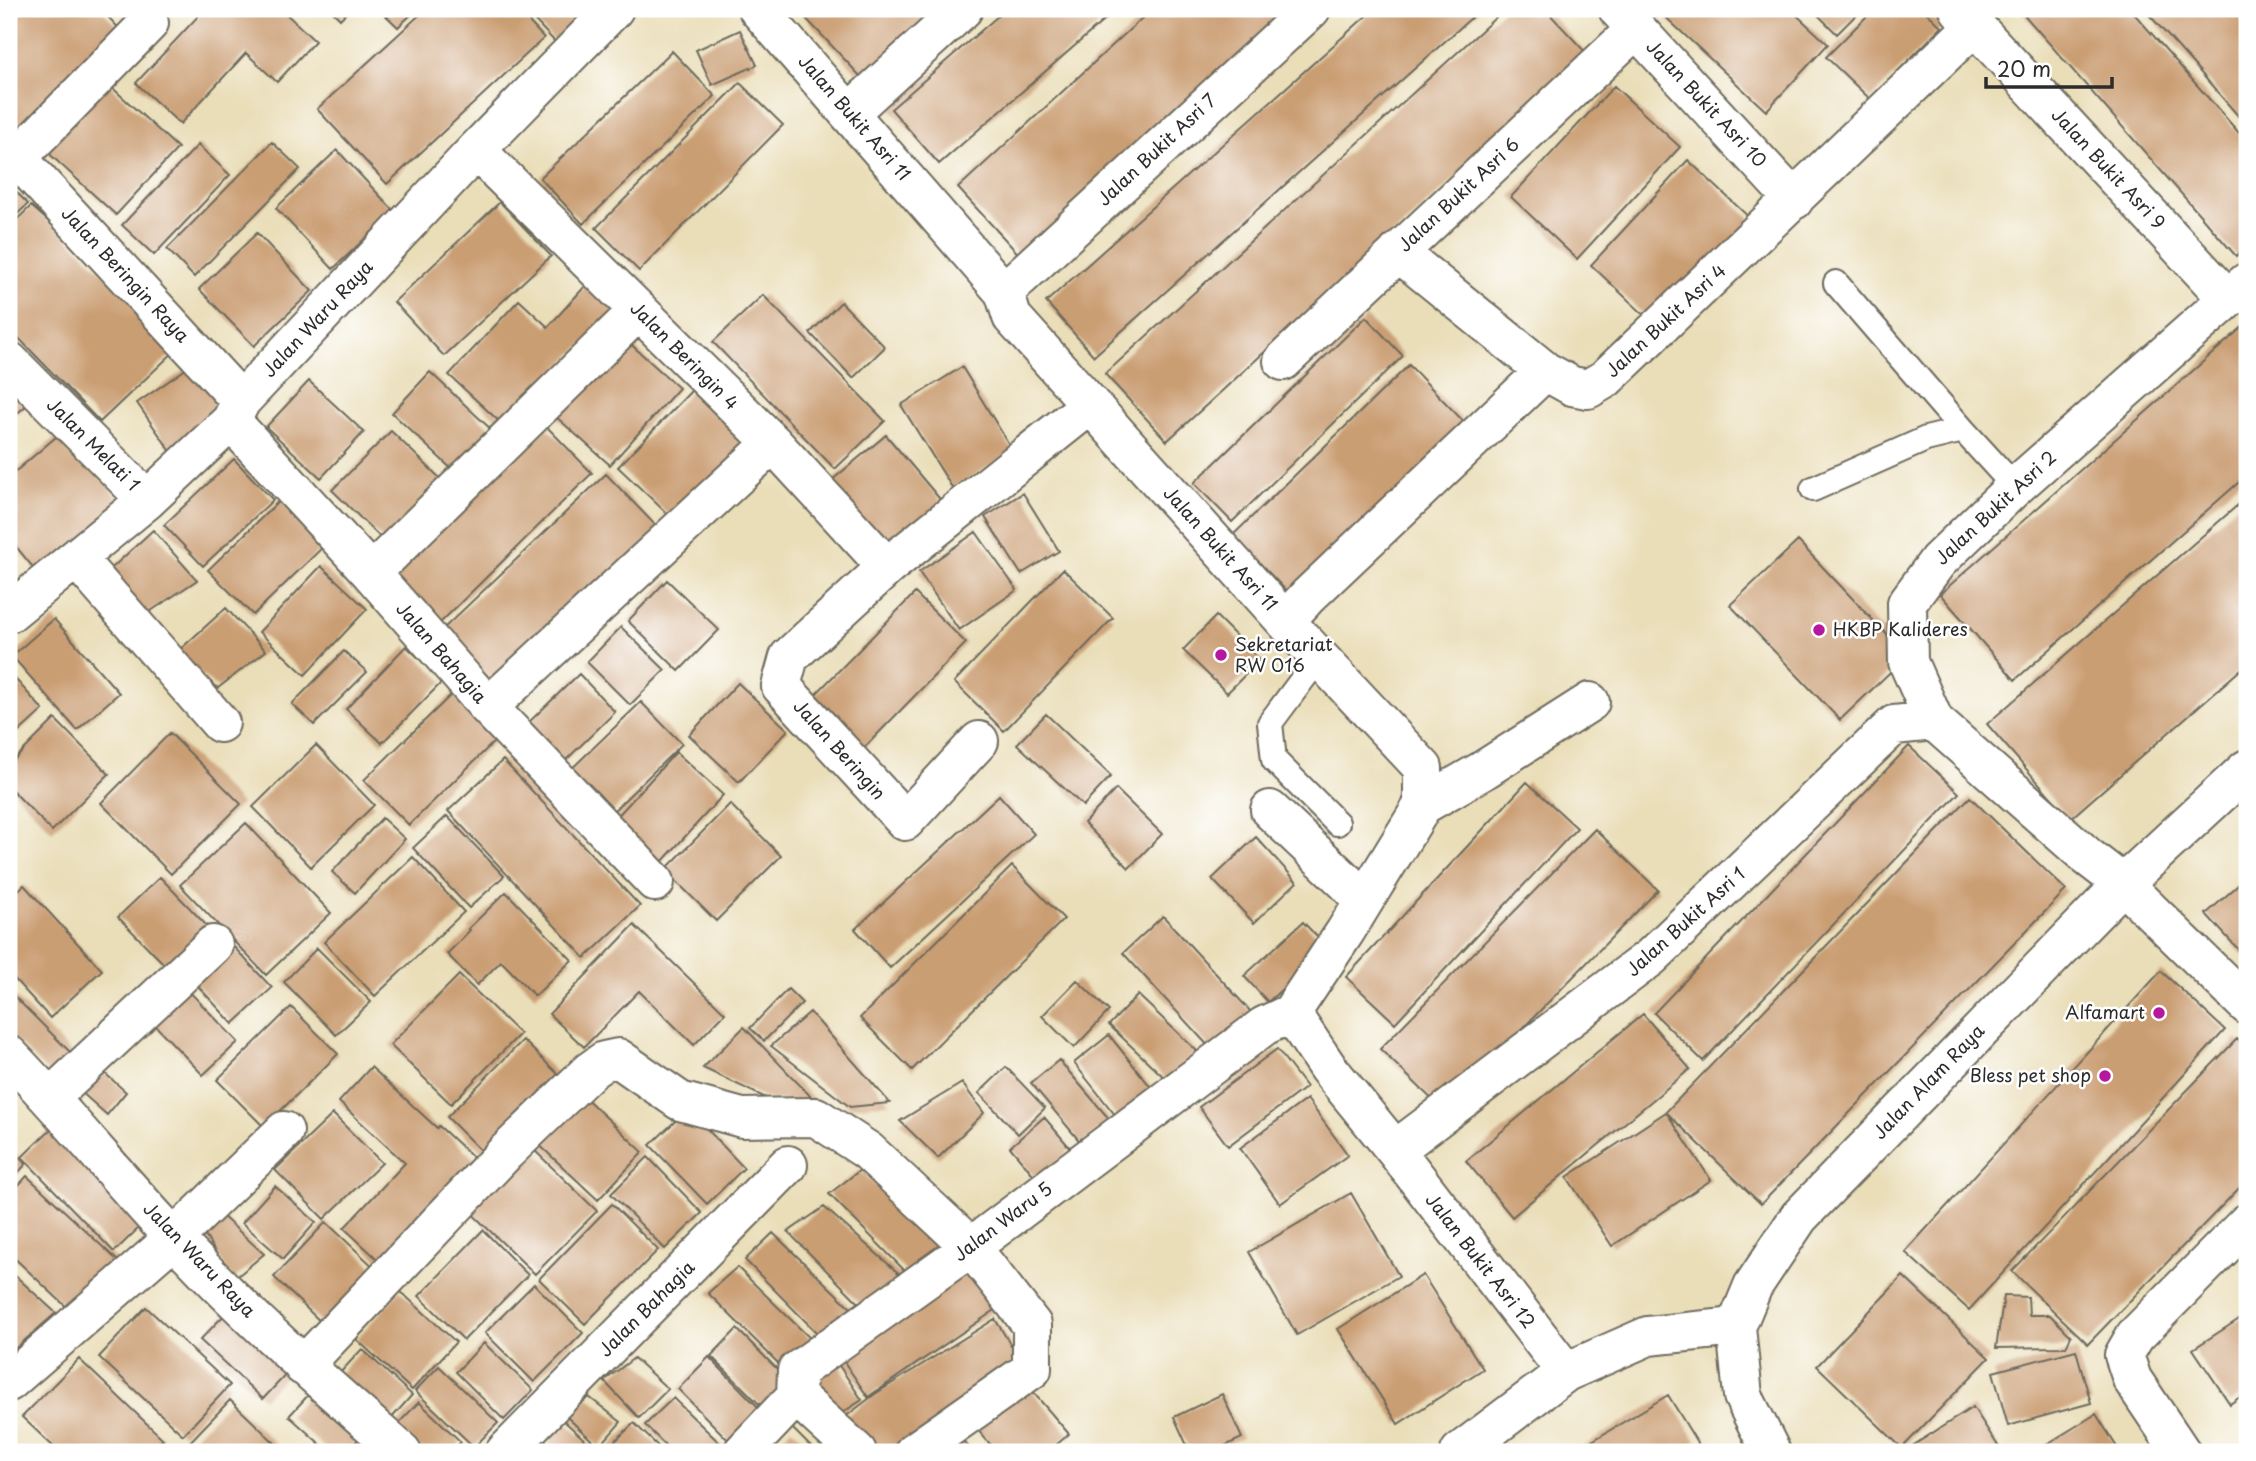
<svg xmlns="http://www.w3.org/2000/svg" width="2256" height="1461" font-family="'Playpen Sans',sans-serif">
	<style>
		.building { fill: #ca9e73 }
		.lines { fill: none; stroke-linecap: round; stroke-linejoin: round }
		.service-casing { stroke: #6e6a5d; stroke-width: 28 }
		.minor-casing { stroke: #6e6a5d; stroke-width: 42 }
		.tertiary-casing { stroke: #6e6a5d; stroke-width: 42 }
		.service { stroke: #fff; stroke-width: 24 }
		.minor { stroke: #fff; stroke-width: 38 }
		.tertiary { stroke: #fff; stroke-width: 38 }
		.poi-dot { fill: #b5179e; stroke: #fff; stroke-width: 2.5 }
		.labels { text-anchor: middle; stroke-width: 5; stroke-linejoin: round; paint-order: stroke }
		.street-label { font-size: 18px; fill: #2b2b2b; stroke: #fff }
		.poi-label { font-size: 18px; fill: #2b2b2b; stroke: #fff; text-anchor: start }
	</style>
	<rect width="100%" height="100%" fill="#fff"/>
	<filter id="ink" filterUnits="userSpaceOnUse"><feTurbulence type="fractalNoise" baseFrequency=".0143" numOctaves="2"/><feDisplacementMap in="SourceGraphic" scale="14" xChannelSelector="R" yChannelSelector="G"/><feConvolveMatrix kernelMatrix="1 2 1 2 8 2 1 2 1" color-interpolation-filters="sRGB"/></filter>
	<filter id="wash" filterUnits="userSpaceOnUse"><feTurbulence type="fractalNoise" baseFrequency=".00686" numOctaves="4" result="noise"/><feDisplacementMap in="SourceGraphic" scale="28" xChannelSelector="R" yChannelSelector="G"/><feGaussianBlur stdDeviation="1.57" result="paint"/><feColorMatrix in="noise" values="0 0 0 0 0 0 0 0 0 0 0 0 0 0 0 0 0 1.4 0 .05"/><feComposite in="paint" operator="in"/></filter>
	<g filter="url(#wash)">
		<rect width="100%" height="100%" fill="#eadeb9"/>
		<g id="blocks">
			<!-- building -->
			<path class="building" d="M9,9H101L124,34L22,128L9,114Z
				M198,9H281L315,41L277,82L246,53L180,124L136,83L202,12Z
				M330,9H350L340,19Z
				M379,9H417L398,27Z
				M426,9H517L544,38L387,184L317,109Z
				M524,9H594L557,44Z
				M808,9H936L862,78L802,14Z
				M1006,9H1117L939,164L891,109Z
				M1152,9H1295L1023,259L958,188Z
				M1374,9H1481L1094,356L1046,302Z
				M1505,9H1545L1589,56L1167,441L1105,374Z
				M1657,9H1790L1828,44L1766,111Z
				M1812,9H1862L1837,34Z
				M1874,9H1923L1942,27L1870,99L1826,57Z
				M2019,9H2130L2247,142V246L2236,256Z
				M2144,9H2247V126L2194,65Z
				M740,30L757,65L712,85L696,50Z
				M672,51L715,96L583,224L540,178Z
				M106,82L178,148L116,215L44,149Z
				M740,83L783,125L639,271L596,228Z
				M1614,86L1680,147L1577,259L1511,197Z
				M272,142L300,169L194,277L167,249Z
				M198,145L230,175L154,255L122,225Z
				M337,150L394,211L333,269L276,208Z
				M1688,160L1753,221L1656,326L1591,265Z
				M9,184L28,204L9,222Z
				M500,202L551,256L444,356L394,302Z
				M31,206L72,242L178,348L100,422L9,328V227Z
				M257,233L312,291L254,346L199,289Z
				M588,283L617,311L501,423L449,375L519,300L548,327Z
				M763,295L885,421L835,469L713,342Z
				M841,302L885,347L853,378L810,333Z
				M1366,317L1403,356L1232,522L1194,483Z
				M2247,323V475L2015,680L1940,594Z
				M624,338L679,388L610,465L554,415Z
				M196,362L230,412L172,453L137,403Z
				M1409,365L1469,427L1293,598L1233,535Z
				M962,367L1013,451L953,489L901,405Z
				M430,372L495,433L457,474L392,413Z
				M309,381L364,432L321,478L266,427Z
				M9,383L27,405L9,420Z
				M694,388L753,445L678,524L618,467Z
				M546,426L592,473L440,623L393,576Z
				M63,431L124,505L40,576L9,538V477Z
				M391,431L444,482L385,542L332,490Z
				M886,435L944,504L889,551L831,481Z
				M234,459L273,500L203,566L164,525Z
				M606,474L660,530L497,686L443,629Z
				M1023,493L1059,551L1021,574L985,517Z
				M2247,497V664L2070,819L1987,724Z
				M282,498L326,544L253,615L208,570Z
				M153,530L197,580L136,621L102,577Z
				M976,532L1017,590L959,630L919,572Z
				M1798,541L1907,656L1840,720L1730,605Z
				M321,566L367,609L305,675L259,632Z
				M1063,569L1113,618L1004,731L954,682Z
				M667,580L719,630L679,671L628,621Z
				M915,593L966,643L864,748L813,697Z
				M226,608L266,651L218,688L175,654Z
				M1216,616L1260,660L1227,693L1183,650Z
				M54,619L119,693L77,730L12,656Z
				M621,627L665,670L630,705L587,662Z
				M406,646L443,681L382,743L346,709Z
				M344,651L367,672L314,725L292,704Z
				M9,672L43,710L9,741Z
				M579,674L615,712L564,762L527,724Z
				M738,683L788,730L739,782L689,735Z
				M455,691L499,737L409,825L364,780Z
				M641,702L682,744L603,821L562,778Z
				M1046,714L1111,776L1083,806L1017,744Z
				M55,719L109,774L52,831L9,787V765Z
				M170,733L241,804L171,874L101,803Z
				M316,745L374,805L311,867L253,807Z
				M1909,746L1959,793L1703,1061L1654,1013Z
				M676,752L723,795L661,863L614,820Z
				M503,760L640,906L585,958L448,811Z
				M1527,782L1577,828L1395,1023L1346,977Z
				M1116,789L1162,834L1129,868L1084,823Z
				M999,795L1034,834L890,968L855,929Z
				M1970,797L2066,890L1761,1204L1666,1112L1711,1180L1612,1246L1567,1177L1666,1112Z
				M730,804L781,856L716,921L665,870Z
				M447,816L504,876L469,908L413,848Z
				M382,818L405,839L355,893L332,872Z
				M246,823L331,913L266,975L180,885Z
				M1595,829L1658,890L1443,1110L1380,1049Z
				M1256,837L1297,882L1254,923L1212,879Z
				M413,857L464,912L375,996L324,942Z
				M1012,866L1064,919L912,1070L860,1018Z
				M160,877L208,927L167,967L118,917Z
				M2247,877V959L2206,914Z
				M24,885L102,970L50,1018L9,973V899Z
				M506,892L572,960L535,996L501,961L477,985L447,954L470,930L468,929Z
				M1163,916L1252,1013L1212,1050L1123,953Z
				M1303,922L1327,947L1268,1002L1244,976Z
				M634,925L725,1013L694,1045L639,991L584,1047L549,1014Z
				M233,946L272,988L233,1024L195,983Z
				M317,948L371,1002L336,1035L284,982Z
				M2161,971L2225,1030L1969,1310L1905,1252Z
				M459,975L520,1034L451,1104L390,1045Z
				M1077,980L1109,1011L1074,1048L1042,1016Z
				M183,985L238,1042L203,1075L148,1018Z
				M788,989L802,1003L764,1041L750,1028Z
				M9,991L74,1056L51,1076L9,1033Z
				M1138,995L1197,1051L1168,1081L1109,1025Z
				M291,1007L338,1054L264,1127L217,1080Z
				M810,1012L890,1103L850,1107L771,1046Z
				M1643,1014L1690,1069L1512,1217L1466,1161Z
				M744,1027L819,1105L768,1099L703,1068Z
				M1109,1035L1155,1092L1120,1121L1074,1063Z
				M2237,1039L2247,1048V1180L2088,1344L2012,1271Z
				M523,1040L565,1081L489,1159L447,1117Z
				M1277,1049L1306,1087L1228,1146L1199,1107Z
				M1059,1060L1110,1120L1082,1144L1031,1083Z
				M371,1067L437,1128L439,1126L482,1166L387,1268L344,1228L405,1163L339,1102Z
				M1006,1067L1045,1108L1018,1134L979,1093Z
				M99,1068L126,1092L107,1115L80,1091Z
				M962,1083L984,1113L938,1158L900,1121Z
				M577,1090L643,1152L598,1200L532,1138Z
				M1307,1099L1348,1155L1280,1204L1240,1148Z
				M688,1109L744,1168L707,1204L650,1145Z
				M333,1114L382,1163L324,1219L275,1170Z
				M1044,1117L1071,1149L1037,1179L1010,1147Z
				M58,1122L150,1217L114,1252L22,1157Z
				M527,1143L597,1211L535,1274L465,1207Z
				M9,1148L26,1164L9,1183Z
				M648,1157L702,1213L665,1249L611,1194Z
				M860,1170L944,1249L913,1279L829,1194Z
				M27,1176L120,1263L73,1313L9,1253V1196Z
				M275,1186L316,1222L283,1259L242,1223Z
				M1351,1193L1399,1276L1297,1335L1249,1252Z
				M612,1204L658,1250L585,1324L539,1279Z
				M824,1207L903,1277L869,1313L788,1232Z
				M220,1214L264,1254L233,1280L204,1234Z
				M326,1222L380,1273L327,1328L274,1277Z
				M483,1230L528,1275L464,1340L419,1296Z
				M773,1233L856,1313L827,1343L745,1260Z
				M964,1258L998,1308L868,1397L834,1347Z
				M737,1267L816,1344L788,1373L708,1293Z
				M9,1270L56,1313L9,1354Z
				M1423,1275L1483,1369L1398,1424L1338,1329Z
				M1903,1276L1989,1358L1902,1448L1817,1366Z
				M534,1284L583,1333L534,1382L485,1333Z
				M400,1291L456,1342L412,1390L356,1339Z
				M2004,1296L2028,1297L2029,1315H2050L2071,1336L2066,1347L1996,1348Z
				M146,1307L230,1385L183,1435L99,1357Z
				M229,1310L292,1368L263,1399L200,1340Z
				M2247,1314V1392L2230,1404L2193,1349Z
				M995,1319L1026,1370L898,1452H864L836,1424L875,1394Z
				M737,1329L795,1387L769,1414L711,1356Z
				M484,1343L533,1390L504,1420L456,1372Z
				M362,1349L412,1395L390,1420L339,1374Z
				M2076,1350L2091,1403L2008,1426L1993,1372Z
				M709,1357L770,1419L738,1450L678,1389Z
				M634,1358L668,1389L639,1418L604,1381Z
				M79,1359L163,1439L150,1452H59L22,1417Z
				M838,1364L862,1400L834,1418L810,1383Z
				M439,1366L498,1423L474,1447L415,1391Z
				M1026,1384L1069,1434L1048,1452H997L976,1428Z
				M312,1391L362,1435L347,1452H329L289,1416Z
				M1222,1394L1242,1438L1212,1452H1190L1174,1417Z
				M1668,1395L1703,1452H1574Z
				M589,1397L621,1422L599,1447L566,1416Z
				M673,1398L729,1452H672L645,1425Z
				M230,1400L277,1445L271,1452H192L186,1446Z
				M419,1402L461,1442L452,1452H424L396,1426Z
				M1973,1407L2002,1452H1903Z
				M2096,1414L2120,1452H2034Z
				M563,1420L598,1452H556L542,1437Z
				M634,1423L664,1452H612L608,1448Z
				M792,1428L816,1452H768Z
				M956,1433L973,1452H934Z"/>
		</g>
	</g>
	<g filter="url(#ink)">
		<use href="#blocks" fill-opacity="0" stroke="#6e6a5d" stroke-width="2"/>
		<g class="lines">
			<!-- service casing -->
			<g class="service-casing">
				<path id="service" d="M1836,283L1963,430
					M1813,489L1926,439L1963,430L2015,487
					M1321,659L1308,672L1270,723L1274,760L1337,823"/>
			</g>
			<!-- minor casing -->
			<g class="minor-casing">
				<path id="minor" d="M758,9L1004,292L1012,317L1285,621L1423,768V805L1345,932L1291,1013
					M1618,9L1794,200
					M1959,9L2228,299
					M850,112L963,9
					M9,149L241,401
					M476,150L773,443L887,567
					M17,158L149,23
					M1398,252L1545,371L1572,386L1588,389L1605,379L1975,25
					M2247,282L2015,487L1938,561L1907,603L1908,662L1934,721L2088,857L2123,884L2247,1005
					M1004,292L1311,9
					M9,361L147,500
					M1283,361L1636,29
					M231,421L371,573L488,707L655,882
					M76,558L220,723
					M371,573L638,311
					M9,613L147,500L231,421L241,401L476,150L614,9
					M1285,621L1308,596L1545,371
					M488,707L773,443
					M979,741L905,821L781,686L789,657L887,567L1090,405
					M1423,805L1482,771L1590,702
					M1270,810L1347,883L1363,901
					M1291,1013L1328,1068L1395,1150L1566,1372
					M9,1055C66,1114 117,1177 173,1237C244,1314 323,1383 402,1452
					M50,1098L213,945
					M1395,1150L1651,957L1894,725L1934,721
					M303,1366L506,1152L590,1071L604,1061L618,1058L680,1101L742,1118L816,1117L868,1151L971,1247L1032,1325V1369L914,1452
					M9,1382L174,1238L284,1131
					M796,1396L857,1452
					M505,1452L788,1165
					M743,1452L796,1396L797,1371L971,1247L1264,1026L1291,1013
					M1460,1452L1566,1372L1648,1336L1736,1327
					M2181,1452L2132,1379L2124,1355L2135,1336L2247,1223"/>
			</g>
			<!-- tertiary casing -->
			<g class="tertiary-casing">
				<path id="tertiary" d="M1771,1452L1743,1396L1736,1327L1753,1286L1799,1217L2123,884L2247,769"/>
			</g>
			<!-- service -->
			<use href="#service" class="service"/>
			<!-- minor -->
			<use href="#minor" class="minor"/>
			<!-- tertiary -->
			<use href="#tertiary" class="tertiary"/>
		</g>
	</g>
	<!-- markers -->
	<g class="poi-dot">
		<circle cx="1819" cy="630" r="7"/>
		<circle cx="1221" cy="655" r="7"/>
		<circle cx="2159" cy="1013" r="7"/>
		<circle cx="2105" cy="1076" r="7"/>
	</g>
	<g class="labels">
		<!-- street labels -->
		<g class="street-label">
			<text transform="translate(1706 104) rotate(47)" y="6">Jalan Bukit Asri 10</text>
			<text transform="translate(854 118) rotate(49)" y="6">Jalan Bukit Asri 11</text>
			<text transform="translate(1157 150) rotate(-43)" y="6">Jalan Bukit Asri 7</text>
			<text transform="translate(2108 169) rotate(47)" y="6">Jalan Bukit Asri 9</text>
			<text transform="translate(1459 195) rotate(-43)" y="6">Jalan Bukit Asri 6</text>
			<text transform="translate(125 275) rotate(47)" y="6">Jalan Beringin Raya</text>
			<text transform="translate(318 319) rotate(-47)" y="6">Jalan Waru Raya</text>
			<text transform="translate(1666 321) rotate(-43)" y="6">Jalan Bukit Asri 4</text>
			<text transform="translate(684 356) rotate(45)" y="6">Jalan Beringin 4</text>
			<text transform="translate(93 445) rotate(45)" y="6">Jalan Melati 1</text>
			<text transform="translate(1996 508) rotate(-43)" y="6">Jalan Bukit Asri 2</text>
			<text transform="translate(1220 549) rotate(48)" y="6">Jalan Bukit Asri 11</text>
			<text transform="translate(441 653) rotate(49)" y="6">Jalan Bahagia</text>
			<text transform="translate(839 750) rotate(48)" y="6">Jalan Beringin</text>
			<text transform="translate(1686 922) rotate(-42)" y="6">Jalan Bukit Asri 1</text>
			<text transform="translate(1929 1082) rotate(-46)" y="6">Jalan Alam Raya</text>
			<text transform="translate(1003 1222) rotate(-37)" y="6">Jalan Waru 5</text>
			<text transform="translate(199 1260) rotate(46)" y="6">Jalan Waru Raya</text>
			<text transform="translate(1480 1261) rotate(52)" y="6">Jalan Bukit Asri 12</text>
			<text transform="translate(647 1309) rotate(-45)" y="6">Jalan Bahagia</text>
		</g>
		<!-- poi labels -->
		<g class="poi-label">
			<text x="1833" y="636">HKBP Kalideres</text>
			<text x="1235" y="651">Sekretariat<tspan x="1235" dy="21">RW 016</tspan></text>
			<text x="2145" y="1019" text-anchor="end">Alfamart</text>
			<text x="2091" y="1082" text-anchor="end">Bless pet shop</text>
		</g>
	</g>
	<!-- margin -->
	<rect width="2256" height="1461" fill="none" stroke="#fff" stroke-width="35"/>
	<!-- scale -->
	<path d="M1986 77v10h126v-10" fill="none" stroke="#2b2b2b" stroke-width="3.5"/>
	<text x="1997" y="77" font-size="21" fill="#2b2b2b" stroke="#ffffff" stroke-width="5" paint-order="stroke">20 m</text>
</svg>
